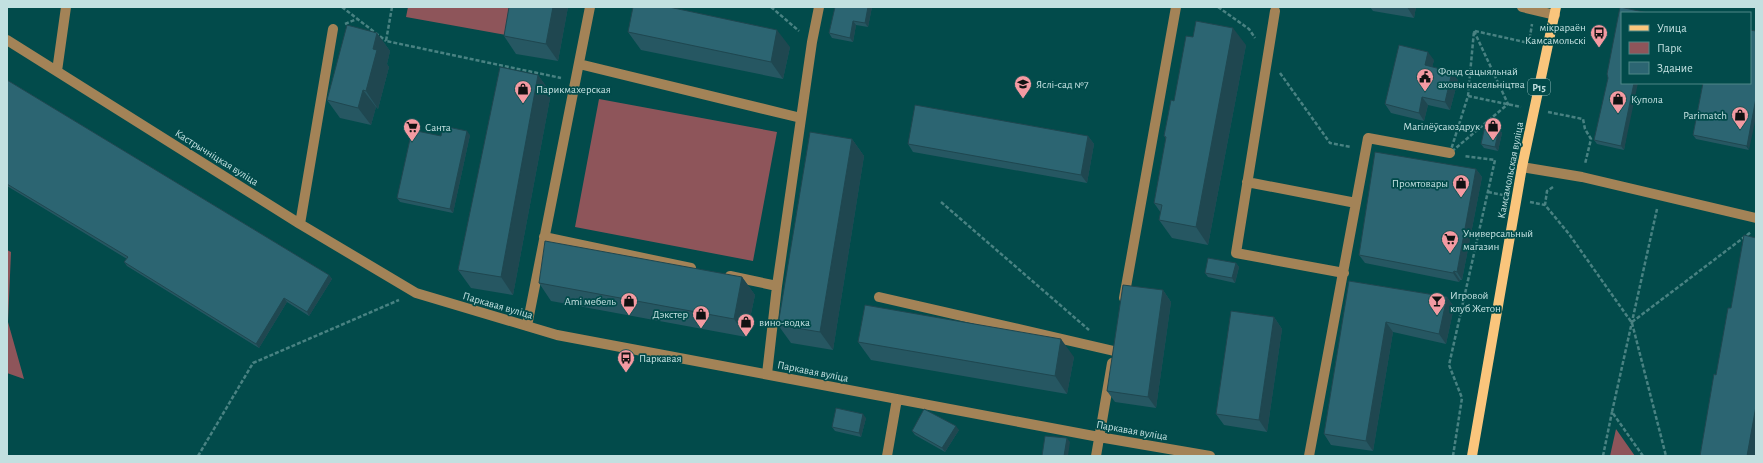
<svg xmlns="http://www.w3.org/2000/svg" width="1763" height="463" font-family="'Alegreya Sans',sans-serif">
	<style>
		.green { fill: #8e555a }
		.lines { fill: none; stroke-linecap: round; stroke-linejoin: round }
		.path { stroke: #498282; stroke-width: 2.5; stroke-dasharray: 4 2; stroke-linecap: butt }
		.minor { stroke: #a38357; stroke-width: 10 }
		.major { stroke: #fac57c; stroke-width: 10 }
		.wall { fill: #265762 }
		.shaded-wall { fill: #1f4750 }
		.building { fill: #2c6572; stroke: #1f4750 }
		.labels { text-anchor: middle; stroke-width: 3.5; stroke-linejoin: round; paint-order: stroke }
		.shield { fill: #024b4b; stroke: #88b3b3; stroke-width: 1 }
		.shield-label { font-size: 10px; font-weight: bold; fill: #c2e0e0 }
		.poi-label { font-size: 11px; fill: #c2e0e0; stroke: #024b4b; text-anchor: start }
		.street-label { font-size: 11px; fill: #c2e0e0; stroke: #024b4b }
	</style>
	<rect width="100%" height="100%" fill="#024b4b"/>
	<!-- green -->
	<path class="green" d="M408,7H510L506,35L406,17Z
		M599,99L777,132L753,261L575,227Z
		M7,250L11,252L8,322L24,379L7,373Z
		M1616,429L1635,456H1610Z"/>
	<g class="lines">
		<!-- path -->
		<path class="path" d="M342,7L386,41
			M392,7L386,41L561,78
			M771,7L799,31
			M1218,7L1249,29L1255,38
			M345,24L357,19
			M1474,31L1508,104L1450,153L1468,96Z
			M1475,31L1529,43L1532,24
			M1280,73L1330,143L1351,147
			M1468,96L1521,107
			M1548,112L1583,119L1585,129L1591,139L1585,164
			M1553,187L1547,191L1545,205L1569,234L1632,323L1666,456
			M1488,192L1503,195
			M941,202L1089,330
			M1530,202L1545,205
			M1632,322L1751,232
			M198,456L253,363L399,300
			M1453,456L1462,398L1449,365L1495,160L1464,156
			M1603,456L1612,412
			M1643,456L1612,412L1657,209"/>
		<!-- minor -->
		<path class="minor" d="M1522,7L1555,15
			M1275,11L1236,253L1344,273
			M7,40L300,224L416,293L557,335L1099,437L1210,456
			M579,64L801,118
			M57,71L66,7
			M1522,167L1582,177L1756,218
			M1247,182L1356,203
			M300,224L333,29
			M544,237L691,268
			M730,276L777,286
			M879,297L1114,351
			M1124,298L1176,7
			M527,326L590,7
			M767,374L777,286L812,42L819,7
			M887,456L897,399
			M1096,456L1112,363
			M1309,456L1368,138L1450,153"/>
		<!-- major -->
		<path class="major" d="M1472,456L1522,167L1556,7"/>
	</g>
	<!-- wall -->
	<path class="wall" d="M568,7L558,61L516,54L504,36Z
		M872,7L868,27L856,25L853,42L832,38L829,33Z
		M1370,7H1416L1414,18L1373,11Z
		M1648,13L1624,150L1597,144L1594,140Z
		M628,32L790,47L783,79L641,50Z
		M377,33L390,51L387,64L389,67L378,109L376,107L371,125L340,118L327,100Z
		M1246,45L1208,245L1172,238L1159,220L1161,213L1154,203L1166,139L1164,136L1174,101Z
		M1434,60L1432,67L1458,80L1450,110L1428,105L1424,121L1391,113L1385,104Z
		M538,75L551,93L513,295L471,288L458,270Z
		M7,80L329,275L332,279L309,316L287,302L259,348L127,266L124,262L127,259L7,186Z
		M1703,83L1749,150L1696,139L1693,135Z
		M1499,129L1502,133L1498,151L1484,148L1481,144Z
		M470,135L453,213L400,202L397,198Z
		M1088,136L1094,144L1087,183L913,152L908,144Z
		M852,139L864,156L833,350L791,343L778,325Z
		M1476,169L1482,177L1462,280H1460L1459,282L1365,263L1359,255Z
		M1236,263L1239,267L1235,283L1208,277L1205,273Z
		M742,277L755,295L746,337L551,301L539,283Z
		M1349,281L1447,297L1454,307L1446,344L1393,332L1373,451L1331,445L1324,434Z
		M1163,290L1171,302L1156,408L1115,402L1107,391Z
		M1274,317L1282,329L1267,432L1224,425L1216,414Z
		M858,342L1074,357L1067,394L871,360Z
		M866,418L861,437L835,431L832,427Z
		M959,430L945,452L915,435L912,431Z"/>
	<!-- shaded-wall -->
	<path class="shaded-wall" d="M553,7H568L558,61L546,44Z
		M868,7H872L868,27L865,23Z
		M1407,7H1416L1414,18Z
		M853,21L856,25L853,42L850,38Z
		M1233,28L1246,45L1208,245L1196,227Z
		M777,30L790,47L783,79L771,62Z
		M377,33L390,51L387,64L389,67L378,109L366,91L373,49Z
		M1428,52L1434,60L1431,73L1425,65Z
		M1452,72L1458,80L1450,110L1445,102Z
		M538,75L551,93L513,295L501,277Z
		M1634,83H1638L1624,150L1621,146Z
		M363,90L376,107L371,125L358,108Z
		M1422,97L1428,105L1424,121L1419,113Z
		M1756,98V117L1749,150L1747,146Z
		M1499,129L1502,133L1498,151L1495,147Z
		M467,131L470,135L453,213L450,209Z
		M1088,136L1094,144L1087,183L1081,175Z
		M852,139L864,156L833,350L820,332Z
		M1476,169L1482,177L1462,280L1457,272Z
		M1236,263L1239,267L1235,283L1232,278Z
		M1454,271L1460,280L1459,282L1453,273Z
		M329,275L332,279L309,316L307,312Z
		M742,277L755,295L746,337L734,319Z
		M1163,290L1171,302L1156,408L1148,397Z
		M1447,297L1454,307L1446,344L1439,334Z
		M284,298L287,302L259,348L256,344Z
		M1274,317L1282,329L1267,432L1259,420Z
		M1386,322L1393,332L1373,451L1366,441Z
		M1061,339L1074,357L1067,394L1055,376Z
		M1756,406V456H1747Z
		M863,414L866,418L861,437L859,433Z
		M956,426L959,430L945,452L942,448Z
		M1067,438L1070,442L1068,456H1064Z"/>
	<!-- building -->
	<path class="building" d="M509,7H553L546,44L504,36Z
		M633,7H669L777,30L771,62L628,32Z
		M835,7H868L865,23L853,21L850,38L829,33Z
		M1620,7L1648,13H1622V83H1634L1621,146L1594,140L1608,78L1607,74Z
		M1196,21L1233,28L1196,227L1159,220L1162,205L1154,203L1166,137L1164,136L1171,100L1174,101L1186,36L1193,37Z
		M347,25L377,33L373,49L377,50L366,91L363,90L358,108L327,100Z
		M1750,30L1756,31V98L1747,146L1693,135L1703,83H1750Z
		M1399,45L1428,52L1425,65L1452,72L1445,102L1422,97L1419,113L1385,104Z
		M500,67L538,75L501,277L458,270Z
		M7,80L329,275L307,312L284,298L256,344L124,262L128,257L7,184Z
		M915,105L1088,136L1081,175L908,144Z
		M443,126L467,131L450,209L397,198L412,130L441,136Z
		M1485,126L1499,129L1495,147L1481,144Z
		M810,132L852,139L820,332L778,325Z
		M1375,152L1476,169L1457,272L1454,271L1453,273L1359,255Z
		M1744,235L1756,238V406L1747,456H1700L1714,374L1716,375L1728,308H1731Z
		M545,241L742,277L734,319L539,283Z
		M1208,258L1236,263L1232,278L1205,273Z
		M1349,281L1447,297L1439,334L1386,322L1366,441L1324,434Z
		M1123,285L1163,290L1148,397L1107,391Z
		M865,305L1061,339L1055,376L858,342Z
		M1231,311L1274,317L1259,420L1216,414Z
		M836,408L863,414L859,433L832,427Z
		M924,409L956,426L942,448L912,431Z
		M1045,436L1067,438L1064,456H1042Z"/>
	<!-- icons -->
	<defs>
		<g id="bus-pin" transform="scale(0.9)"><path d="M0 17L-7.5 6A9.5 9.5 0 1 1 7.5 6Z" fill="#f49aa2" stroke="#024b4b"/><path d="M-5-6H5V4H4V6H2V4H-2V6H-4V4H-5ZM-3.5-4V0h7V-4ZM-3.5 1.2v1.5H-2V1.2ZM2 1.2v1.5H3.5V1.2Z" fill="#111"/></g>
		<g id="civic-pin" transform="scale(0.9)"><path d="M0 17L-7.5 6A9.5 9.5 0 1 1 7.5 6Z" fill="#f49aa2" stroke="#024b4b"/><path d="M-.6-6.5H3V-4.5H.6V-3L4-1V1h2V6H-6V1h2V-1L-.6-3ZM-1.2 2.5V6h2.4V2.5Z" fill="#111"/></g>
		<g id="school-pin" transform="scale(0.9)"><path d="M0 17L-7.5 6A9.5 9.5 0 1 1 7.5 6Z" fill="#f49aa2" stroke="#024b4b"/><path d="M0-5L7-2L0 1L-7-2ZM-4 1L0 2.5L4 1V4Q0 6-4 4Z" fill="#111"/></g>
		<g id="shop-pin" transform="scale(0.9)"><path d="M0 17L-7.5 6A9.5 9.5 0 1 1 7.5 6Z" fill="#f49aa2" stroke="#024b4b"/><path d="M-5-2.5h2.3a2.7 3.5 0 0 1 5.4 0H5L5.5 6h-11ZM-1.5-2.5h3a1.5 2.3 0 0 0-3 0Z" fill="#111"/></g>
		<g id="supermarket-pin" transform="scale(0.9)"><path d="M0 17L-7.5 6A9.5 9.5 0 1 1 7.5 6Z" fill="#f49aa2" stroke="#024b4b"/><path d="M-6-5.5h2.5l.6 2H6L4.5 2H-2.5L-4.4-4H-6ZM-1.5 3.2a1.3 1.3 0 1 0 .1 0ZM3 3.2a1.3 1.3 0 1 0 .1 0Z" fill="#111"/></g>
		<g id="bar-pin" transform="scale(0.9)"><path d="M0 17L-7.5 6A9.5 9.5 0 1 1 7.5 6Z" fill="#f49aa2" stroke="#024b4b"/><path d="M-6-5H6L.8 .8V4.5H3.5V6h-7V4.5H-.8V.8Z" fill="#111"/></g>
	</defs>
	<g fill-rule="evenodd">
		<use href="#bus-pin" x="1599" y="33"/>
		<use href="#civic-pin" x="1425" y="77"/>
		<use href="#school-pin" x="1023" y="84"/>
		<use href="#shop-pin" x="523" y="89"/>
		<use href="#shop-pin" x="1618" y="99"/>
		<use href="#shop-pin" x="1740" y="115"/>
		<use href="#shop-pin" x="1493" y="126"/>
		<use href="#supermarket-pin" x="412" y="127"/>
		<use href="#shop-pin" x="1461" y="183"/>
		<use href="#supermarket-pin" x="1450" y="239"/>
		<use href="#shop-pin" x="629" y="301"/>
		<use href="#bar-pin" x="1437" y="301"/>
		<use href="#shop-pin" x="701" y="314"/>
		<use href="#shop-pin" x="746" y="322"/>
		<use href="#bus-pin" x="626" y="358"/>
	</g>
	<g class="labels">
		<!-- shield labels -->
		<rect class="shield" x="1528" y="79" width="22" height="16" rx="3"/>
		<g class="shield-label">
			<text x="1539" y="91">Р15</text>
		</g>
		<!-- poi labels -->
		<g class="poi-label">
			<text x="1586" y="31" text-anchor="end">мікрараён<tspan x="1586" dy="13">Камсамольскі</tspan></text>
			<text x="1438" y="75">Фонд сацыяльнай<tspan x="1438" dy="13">аховы насельніцтва</tspan></text>
			<text x="1036" y="88">Яслі-сад №7</text>
			<text x="536" y="93">Парикмахерская</text>
			<text x="1631" y="103">Купола</text>
			<text x="1727" y="119" text-anchor="end">Parimatch</text>
			<text x="1480" y="130" text-anchor="end">Магілёўсаюздрук</text>
			<text x="425" y="131">Санта</text>
			<text x="1448" y="187" text-anchor="end">Промтовары</text>
			<text x="1463" y="237">Универсальный<tspan x="1463" dy="13">магазин</tspan></text>
			<text x="1450" y="299">Игровой<tspan x="1450" dy="13">клуб Жетон</tspan></text>
			<text x="616" y="305" text-anchor="end">Ami мебель</text>
			<text x="688" y="318" text-anchor="end">Дэкстер</text>
			<text x="759" y="326">вино-водка</text>
			<text x="639" y="362">Паркавая</text>
		</g>
		<!-- street labels -->
		<g class="street-label">
			<text transform="translate(217 157) rotate(32)" y="4">Кастрычніцкая вуліца</text>
			<text transform="translate(1510 170) rotate(-79)" y="4">Камсамольская вуліца</text>
			<text transform="translate(498 305) rotate(16)" y="4">Паркавая вуліца</text>
			<text transform="translate(813 371) rotate(11)" y="4">Паркавая вуліца</text>
			<text transform="translate(1132 430) rotate(10)" y="4">Паркавая вуліца</text>
		</g>
	</g>
	<!-- border -->
	<rect width="1763" height="463" fill="none" stroke="#c2e0e0" stroke-width="16"/>
	<!-- legend -->
	<rect x="1621" y="12" width="130" height="72" fill="#024b4b" stroke="#4f8787"/>
	<rect x="1629" y="25" width="20" height="6" fill="#fac57c" stroke="#4f8787"/>
	<text x="1657" y="32" font-size="12" fill="#c2e0e0">Улица</text>
	<rect x="1629" y="42" width="20" height="12" fill="#8e555a" stroke="#4f8787"/>
	<text x="1657" y="52" font-size="12" fill="#c2e0e0">Парк</text>
	<rect x="1629" y="62" width="20" height="12" fill="#2c6572" stroke="#4f8787"/>
	<text x="1657" y="72" font-size="12" fill="#c2e0e0">Здание</text>
</svg>
